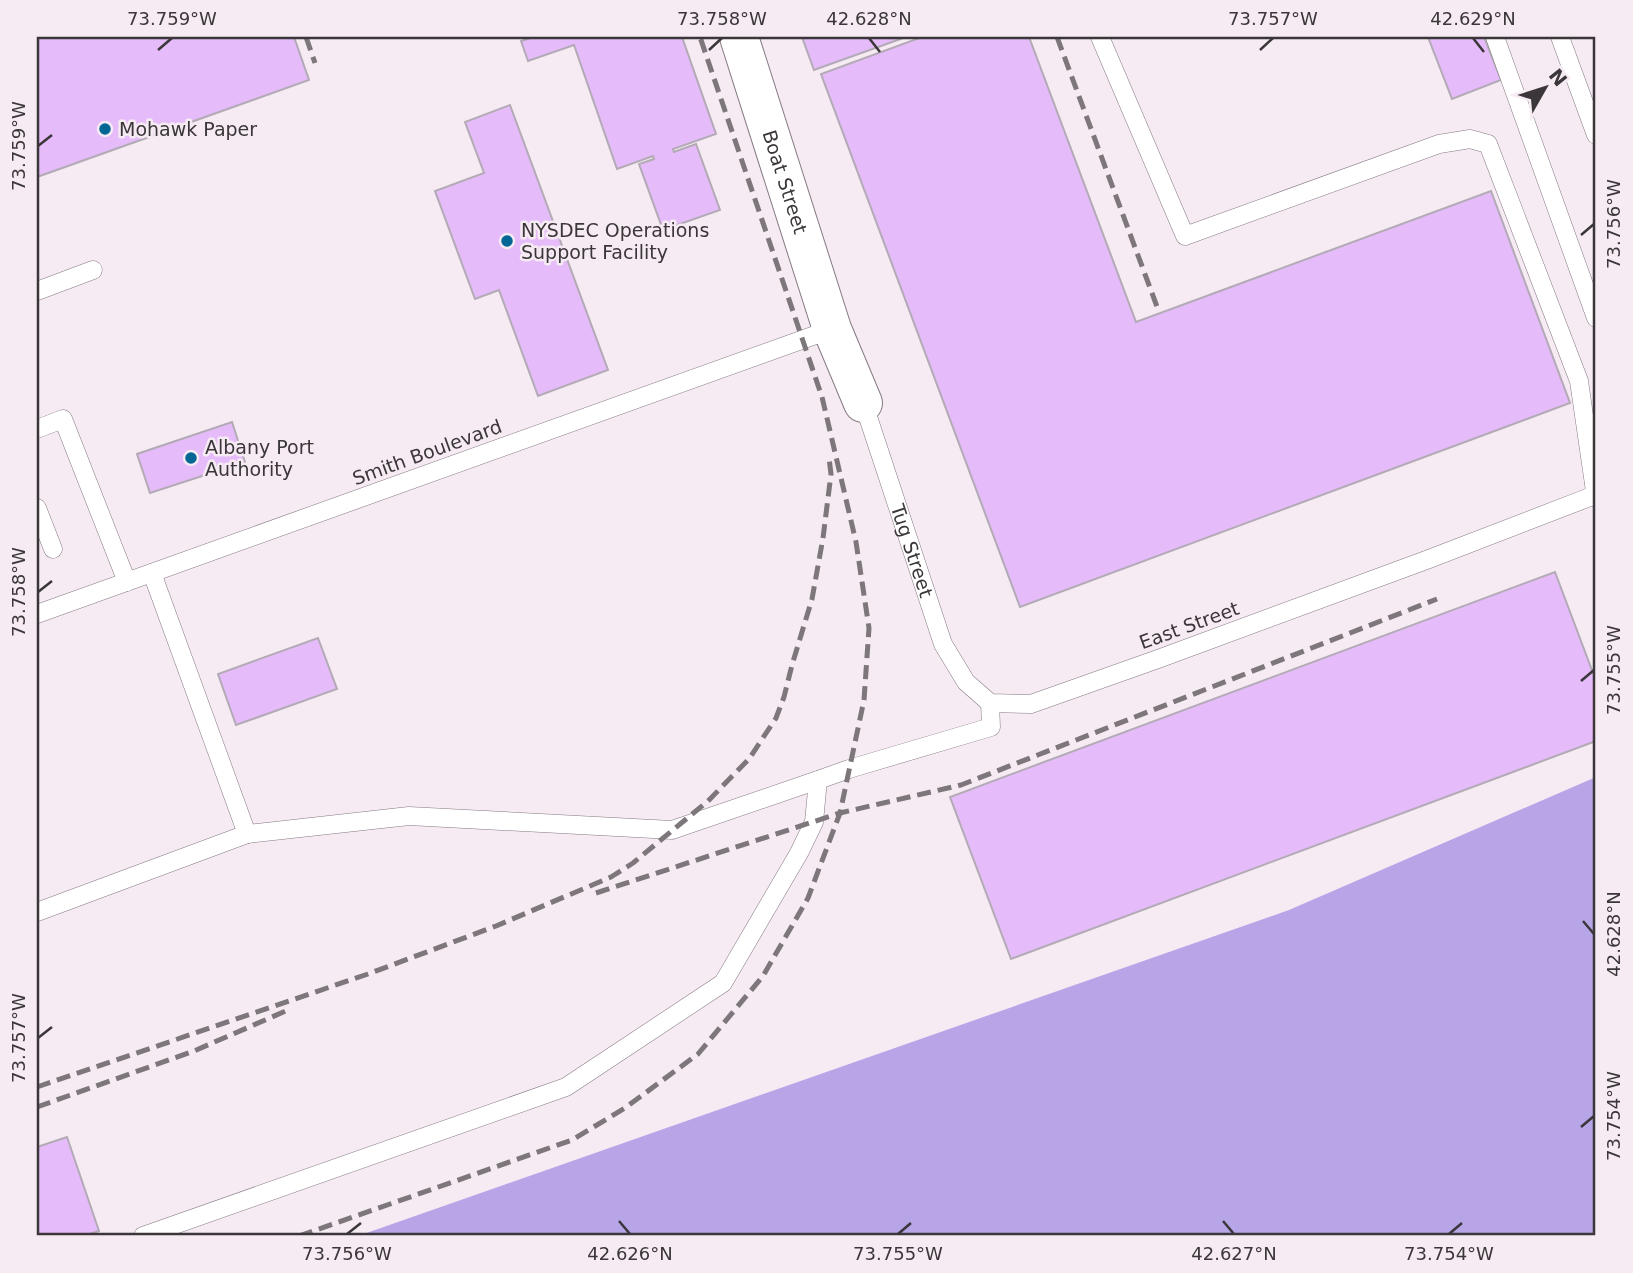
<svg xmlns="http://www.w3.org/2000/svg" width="1633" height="1273" viewBox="0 0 1633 1273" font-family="'DejaVu Sans',sans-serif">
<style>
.water{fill:#b7a5e8}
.building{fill:#e5bbf9;stroke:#b2abb6;stroke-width:2}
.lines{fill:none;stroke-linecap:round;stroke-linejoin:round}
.lane-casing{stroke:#857a83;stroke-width:19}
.secondary-casing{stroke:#857a83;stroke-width:40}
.lane{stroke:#fff;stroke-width:18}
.secondary{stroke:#fff;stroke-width:38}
.rail{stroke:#7d767b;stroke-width:5;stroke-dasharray:14 7;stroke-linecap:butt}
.ticks{fill:none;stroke:#3a3639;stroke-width:2.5}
.poi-dot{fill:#046695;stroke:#f6eaf3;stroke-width:2.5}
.labels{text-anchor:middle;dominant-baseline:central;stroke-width:5;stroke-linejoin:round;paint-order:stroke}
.poi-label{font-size:19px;fill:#3a3639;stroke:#f6eaf3;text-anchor:start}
.street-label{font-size:19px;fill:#3a3639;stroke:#f6eaf3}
.neatline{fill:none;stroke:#3a3639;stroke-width:2.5}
.ticks-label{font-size:18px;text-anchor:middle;fill:#3a3639}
</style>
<rect width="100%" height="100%" fill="#f6eaf3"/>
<path class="water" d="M1596,777V1236H358L1289,910Z"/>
<g class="building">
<path d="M37,37H294L309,80L37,177Z"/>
<path d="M534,37H682L716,134L673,149L674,152L696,144L720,210L663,230L639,164L654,159L653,156L617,169L574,45L528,61L521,41Z"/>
<path d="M802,37H906L814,70Z"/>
<path d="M922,37H1029L1136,322L1491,191L1570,403L1020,607L821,74Z"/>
<path d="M1428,37H1484L1501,80L1452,99Z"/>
<path d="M510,105L608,370L538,396L499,290L475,299L435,191L484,173L465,122Z"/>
<path d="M232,422L245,462L150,493L137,454Z"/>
<path d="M1555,572L1596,681V741L1011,959L950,797Z"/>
<path d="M318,638L337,689L236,725L218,674Z"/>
<path d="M67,1137L99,1231L83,1236H37V1147Z"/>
</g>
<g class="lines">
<g class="lane-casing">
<g id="lane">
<path d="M1100,37L1185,236L1439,144L1470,139L1488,144L1579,381L1596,498"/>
<path d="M1495,37L1596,318"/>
<path d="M1560,37L1596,135"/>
<path d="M37,291L93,270"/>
<path id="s1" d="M867,414L943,644L966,682L990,703L1031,704L1158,659L1429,559L1595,495"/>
<path d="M37,429L63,419L127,582"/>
<path d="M37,508L53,549"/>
<path d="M152,573L247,834L409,816L672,830L818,780"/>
<path d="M37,614L832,329"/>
<path d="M37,912L247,834"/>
<path d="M143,1236L566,1087L723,983L799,853L814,822L818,780L849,769L991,727L990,703"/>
</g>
</g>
<g class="secondary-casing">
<g id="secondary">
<path id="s2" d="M739,37L832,329L863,403"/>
</g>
</g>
<use href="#lane" class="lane"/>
<use href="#secondary" class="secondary"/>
<g class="rail">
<path d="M306,37L315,63"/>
<path d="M1057,37L1159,312"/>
<path d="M596,893L840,813L961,785L1437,599"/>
<path d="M37,1087L368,974L496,926L611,877L633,863L708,801L749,759L776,718L784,697L792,665L812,599L823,538L831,474L829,458"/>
<path d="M37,1107L194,1051L288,1010"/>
<path d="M299,1236L572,1140L625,1108L698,1054L763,976L808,898L840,813L864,700L869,628L856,542L822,397L700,37"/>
</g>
</g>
<path class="ticks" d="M869,38L880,52M1473,38L1484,52M158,50L172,38M709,50L722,38M1260,50L1273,38M38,146L52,135M1581,235L1594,224M38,592L52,581M1581,681L1594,670M1583,921L1594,934M38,1038L52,1027M1581,1127L1594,1116M619,1221L630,1234M1223,1221L1234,1234M347,1234L361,1223M898,1234L911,1223M1449,1234L1462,1223"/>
<g class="poi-dot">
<circle cx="105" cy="129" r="7"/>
<circle cx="507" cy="241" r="7"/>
<circle cx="191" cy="458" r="7"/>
</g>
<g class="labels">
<g class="poi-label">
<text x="119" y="129">Mohawk Paper</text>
<text x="521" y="230">NYSDEC Operations<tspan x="521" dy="22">Support Facility</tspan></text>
<text x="205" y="447">Albany Port<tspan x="205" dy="22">Authority</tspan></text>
</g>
<g class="street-label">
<text stroke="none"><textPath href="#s2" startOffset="152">Boat Street</textPath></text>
<text transform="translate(427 452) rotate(-20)">Smith Boulevard</text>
<text stroke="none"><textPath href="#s1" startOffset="144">Tug Street</textPath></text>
<text transform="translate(1189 625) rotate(-20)">East Street</text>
</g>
</g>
<rect width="1633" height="1273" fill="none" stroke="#f6eaf3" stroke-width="77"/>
<g transform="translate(1545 88) rotate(51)" stroke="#f6eaf3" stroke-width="5" paint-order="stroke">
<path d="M0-5L12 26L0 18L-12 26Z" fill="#3a3639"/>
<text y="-10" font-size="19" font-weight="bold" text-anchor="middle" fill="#3a3639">N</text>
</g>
<rect x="38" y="38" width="1556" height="1196" class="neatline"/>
<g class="ticks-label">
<text x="172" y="25">73.759°W</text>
<text x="722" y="25">73.758°W</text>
<text x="869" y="25">42.628°N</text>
<text x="1273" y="25">73.757°W</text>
<text x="1473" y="25">42.629°N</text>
<text transform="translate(19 146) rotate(-90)" y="6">73.759°W</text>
<text transform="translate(1614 224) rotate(-90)" y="6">73.756°W</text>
<text transform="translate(19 592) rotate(-90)" y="6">73.758°W</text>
<text transform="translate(1614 670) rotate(-90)" y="6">73.755°W</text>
<text transform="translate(1614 934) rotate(-90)" y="6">42.628°N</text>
<text transform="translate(19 1038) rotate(-90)" y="6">73.757°W</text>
<text transform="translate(1614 1116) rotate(-90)" y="6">73.754°W</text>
<text x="347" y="1260">73.756°W</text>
<text x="630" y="1260">42.626°N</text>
<text x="898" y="1260">73.755°W</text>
<text x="1234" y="1260">42.627°N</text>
<text x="1449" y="1260">73.754°W</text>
</g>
</svg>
